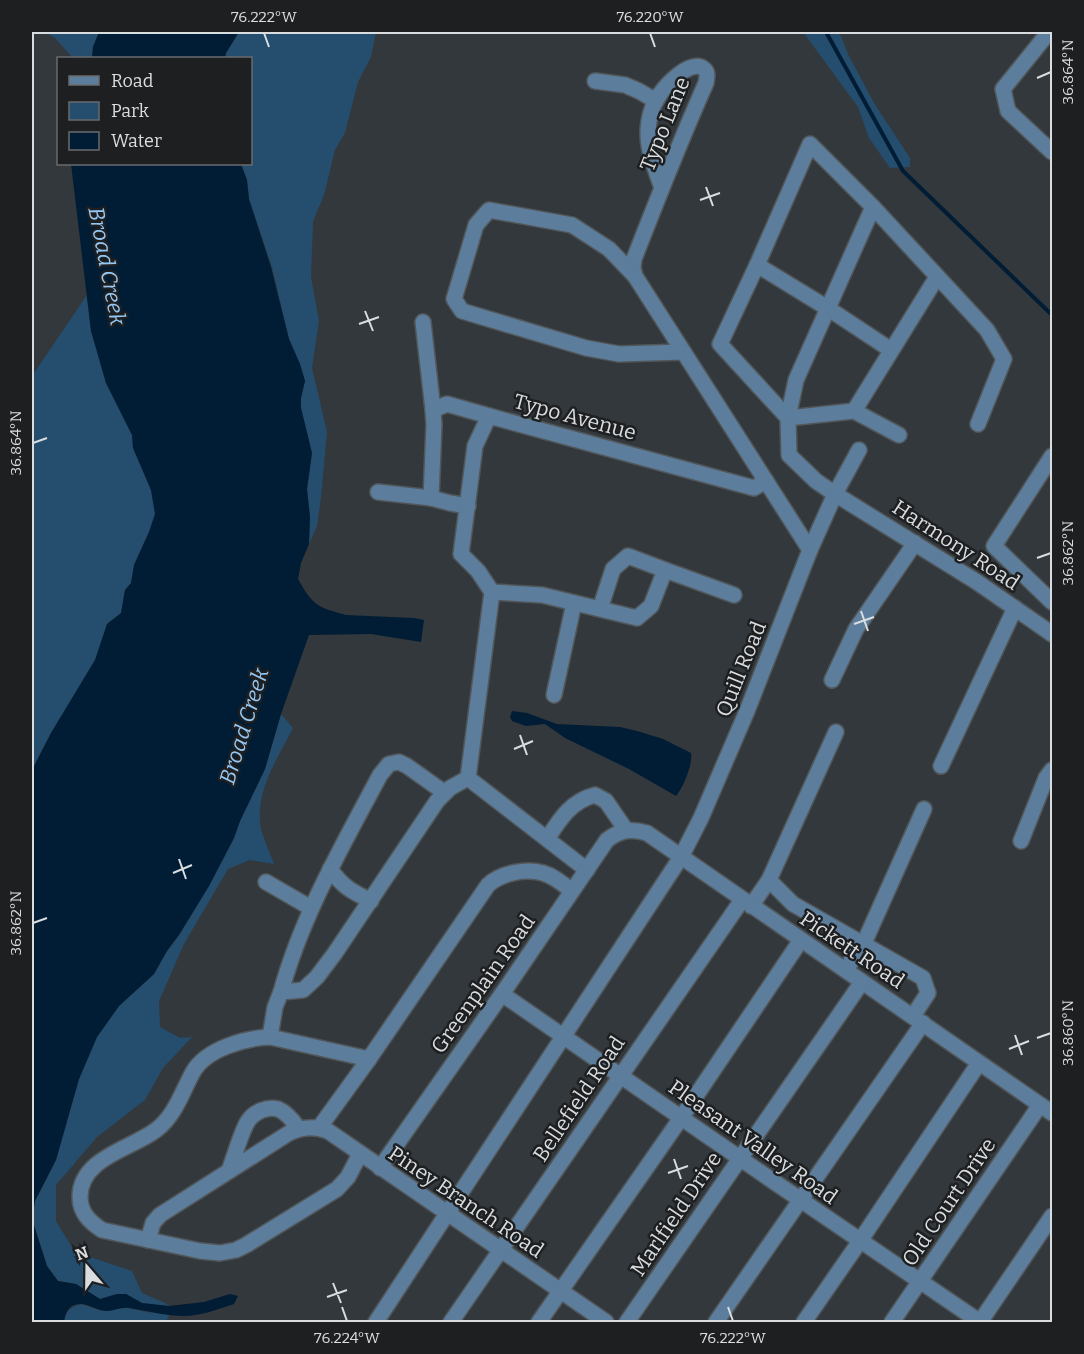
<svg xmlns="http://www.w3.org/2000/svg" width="1084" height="1354" viewBox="0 0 1084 1354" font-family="Bitter,serif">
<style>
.green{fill:#254d6d}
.water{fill:#001d35}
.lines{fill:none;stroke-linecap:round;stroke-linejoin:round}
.stream{stroke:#001d35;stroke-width:4}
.minor-casing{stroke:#515659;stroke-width:18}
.minor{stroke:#5c7d9b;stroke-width:15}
.ticks{fill:none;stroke:#dadddf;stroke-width:2}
.labels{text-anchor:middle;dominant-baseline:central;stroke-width:5;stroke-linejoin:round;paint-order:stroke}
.street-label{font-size:21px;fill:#dadddf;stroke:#1d1f21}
.water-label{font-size:22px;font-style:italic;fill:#95c7f4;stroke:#1d1f21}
.neatline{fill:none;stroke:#dadddf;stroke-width:2}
.ticks-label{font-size:15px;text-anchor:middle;fill:#dadddf}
</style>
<rect width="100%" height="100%" fill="#33383c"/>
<g class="green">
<path d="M45,32H99L93,47L92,58H73L55,38Z"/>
<path d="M239,32H376L371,57L358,82L345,133L335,150L324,195L313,221L311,277L319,321L312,368L327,432L321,498L317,526L309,544L310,517L307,489L312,453L301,408V398L305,381L300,364L289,339L272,267L249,199L247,180L241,164H250V58H225L226,53Z"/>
<path d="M803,32H837L841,36L848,54L874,103L910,158V167L890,168L869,138L858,107Z"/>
<path d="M87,295L91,331L106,383L132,435L133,448L151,490L155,514L149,532L134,565L131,583L125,590L121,613L107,624L95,660L51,733L32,770V376Z"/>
<path d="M281,714L293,728C277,760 254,792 261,829C264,840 270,853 274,864L250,860L228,869L184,944L159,1001L160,1027L180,1038L192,1037L163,1068L145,1100L97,1137L56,1185V1221L75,1252L132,1271L142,1293L165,1303L169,1306L142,1303L126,1294H117L100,1299L76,1284L58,1281L47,1266L32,1219L35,1201L56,1160L79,1079L97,1037L119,1006L154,974L167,951L179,935L209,886L234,838L240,821L265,769Z"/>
<path d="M81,1304L99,1310L108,1311L118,1308H128L147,1312L170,1314L165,1322H64C66,1311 70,1307 81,1304Z"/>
</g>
<g class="water">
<path d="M99,32H239L226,53L225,58H92L93,47Z"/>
<path d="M71,164H241L247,180L249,199L271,267L289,339L300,364L305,381L301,398V408L312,453L307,489L310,517L309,544L301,563L298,579C302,586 307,595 313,601C321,609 336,612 346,615L414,618L424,620L421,642L371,634L309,635L281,714L265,769L240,821L234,838L209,886L179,935L167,951L154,974L119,1006L97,1037L79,1079L56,1160L35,1201L32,1219L47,1266L58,1281L76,1284L100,1299L117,1294H126L142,1303L169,1306L204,1302L230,1294L238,1296L234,1304C218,1309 201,1316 184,1316C166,1316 148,1311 129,1308C121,1307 114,1311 107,1311C98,1311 89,1304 80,1304C69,1304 65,1313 64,1322H32V770L51,733L95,660L107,624L121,613L125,590L131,583L134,565L149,532L155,514L151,490L133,448L132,435L106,383L91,331Z"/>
<path d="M512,711L527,713L557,724L620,727L637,731L663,739L691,753C693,764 683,788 676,796L629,769L565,738L545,724L526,726L512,721L510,717Z"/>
</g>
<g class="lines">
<path class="stream" d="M826,32L903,171L1052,315"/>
<g class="minor-casing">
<g id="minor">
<path d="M1049,32L1003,89L1008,111L1052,152"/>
<path d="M595,81L625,85L639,91L656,101"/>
<path d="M662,188C656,171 648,152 648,134C648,120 652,105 660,94C667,84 688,62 701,67C709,71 707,76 706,83C680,141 657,200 634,259L633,268L635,276L810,550"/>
<path d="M873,207L810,144L757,265L720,344L788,418L854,411L899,435"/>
<path d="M757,265L829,309L891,350"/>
<path d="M635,276L609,249L572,225L489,210L476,225L454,299L462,311L586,348L619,354L683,352"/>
<path d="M423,322L433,410"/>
<path d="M854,411L937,277"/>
<path d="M978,424L1004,359L987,330L873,207L796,380L788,418L789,455L816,481L835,494L977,582L1052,634"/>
<path d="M1052,456L994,546L1052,602"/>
<path d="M378,492L431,498"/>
<path d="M468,506L450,503L431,498L434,425L433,410L447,404L489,416"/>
<path d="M665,570L734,595"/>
<path d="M492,592L468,778L587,870"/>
<path d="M600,609L613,569L628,556L665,570L651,606L637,618L542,595L492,592L478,571L461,554L475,446L489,416L754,488L766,481"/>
<path d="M832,680L856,629L915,543"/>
<path d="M554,695L574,603"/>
<path d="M941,766L1015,608"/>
<path d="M547,839C560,819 571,801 595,795L606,801L626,830"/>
<path d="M1021,841L1046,778L1052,770"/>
<path d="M330,869C343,887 351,891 371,901"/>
<path d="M769,880L793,904L923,978L928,993L913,1016"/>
<path d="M266,882L311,908"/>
<path d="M751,906L769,880L836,732"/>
<path d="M864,943L924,809"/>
<path d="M847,971L859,941"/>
<path d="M281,992C302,915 343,845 380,775L389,764L399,762L407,766L445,793"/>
<path d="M502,994L770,1179L980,1322"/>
<path d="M270,1037L275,1007L281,992L303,990L317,977L335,953L437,801L450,788L468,778"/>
<path d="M319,1128L369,1059"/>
<path d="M360,1154L348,1177L337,1189L246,1245L236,1250L220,1253L200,1251L102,1230C90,1222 80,1213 80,1197C80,1158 131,1149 156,1130C175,1116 182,1092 193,1072C206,1049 245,1038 270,1037L369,1059L488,885C501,873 526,868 543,873C554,876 563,884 572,891"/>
<path d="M380,1168L502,994L607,840C620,830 631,828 647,833L1052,1113"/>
<path d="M229,1171C234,1158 241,1132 248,1121C254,1112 267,1106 278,1109C286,1112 294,1122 299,1129"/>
<path d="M148,1240L153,1223L160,1215L289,1133C303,1127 314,1126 328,1131L606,1322"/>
<path d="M376,1322L681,857L701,818L747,711L810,550L835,494L859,450"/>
<path d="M451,1322L742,900"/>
<path d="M539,1322L681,1118L801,940"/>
<path d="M627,1322L862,982"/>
<path d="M716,1322L923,1023"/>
<path d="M804,1322L860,1241L979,1063"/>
<path d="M892,1322L1040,1105"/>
<path d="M980,1322L1052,1216"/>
</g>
</g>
<use href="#minor" class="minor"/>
</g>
<path class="ticks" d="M264,33L269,47M650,33L655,47M1037,78L1051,72M706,187L713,206M700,200L720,193M365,311L373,331M359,324L379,317M33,443L47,438M1037,558L1051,553M861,611L868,631M854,624L874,617M520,735L527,755M514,749L533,741M179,859L186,879M173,873L192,865M33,923L47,918M1015,1035L1022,1055M1037,1038L1051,1033M1009,1049L1029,1041M674,1159L681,1179M668,1173L688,1166M333,1283L341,1303M327,1297L347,1290M342,1307L347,1321M728,1307L733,1321"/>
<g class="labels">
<g class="street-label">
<text transform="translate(665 124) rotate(-68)">Typo Lane</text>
<text transform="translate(575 417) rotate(15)">Typo Avenue</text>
<text transform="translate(956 545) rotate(33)">Harmony Road</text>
<text transform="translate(741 669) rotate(-68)">Quill Road</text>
<text transform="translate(852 950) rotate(34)">Pickett Road</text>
<text transform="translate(483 984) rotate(-55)">Greenplain Road</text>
<text transform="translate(579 1099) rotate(-56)">Bellefield Road</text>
<text transform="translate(753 1142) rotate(35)">Pleasant Valley Road</text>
<text transform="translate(466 1202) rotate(34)">Piney Branch Road</text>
<text transform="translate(949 1202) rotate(-56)">Old Court Drive</text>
<text transform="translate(676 1214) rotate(-56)">Marlfield Drive</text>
</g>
<g class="water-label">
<text transform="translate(107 266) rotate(79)">Broad Creek</text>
<text transform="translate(244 726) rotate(-73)">Broad Creek</text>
</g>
</g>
<rect width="1084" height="1354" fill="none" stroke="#1d1f21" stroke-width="66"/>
<rect x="57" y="57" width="195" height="108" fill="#1d1f21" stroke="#696b6d" stroke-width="1.5"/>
<rect x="69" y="76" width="30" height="9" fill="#5c7d9b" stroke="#696b6d" stroke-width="1.5"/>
<text x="111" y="87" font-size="18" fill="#dadddf">Road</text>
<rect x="69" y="102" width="30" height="18" fill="#254d6d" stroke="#696b6d" stroke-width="1.5"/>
<text x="111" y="117" font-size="18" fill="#dadddf">Park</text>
<rect x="69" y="132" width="30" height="18" fill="#001d35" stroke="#696b6d" stroke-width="1.5"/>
<text x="111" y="147" font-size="18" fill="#dadddf">Water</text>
<g transform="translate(87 1267) rotate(340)" stroke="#1d1f21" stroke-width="4.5" paint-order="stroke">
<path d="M0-4.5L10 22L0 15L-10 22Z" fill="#dadddf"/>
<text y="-9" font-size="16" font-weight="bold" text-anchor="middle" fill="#dadddf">N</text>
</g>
<rect x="33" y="33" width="1018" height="1288" class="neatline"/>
<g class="ticks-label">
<text x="264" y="22">76.222°W</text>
<text x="650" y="22">76.220°W</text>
<text transform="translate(1068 72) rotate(-90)" y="5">36.864°N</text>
<text transform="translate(16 443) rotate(-90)" y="5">36.864°N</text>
<text transform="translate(1068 553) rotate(-90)" y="5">36.862°N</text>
<text transform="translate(16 923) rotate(-90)" y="5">36.862°N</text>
<text transform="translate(1068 1033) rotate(-90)" y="5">36.860°N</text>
<text x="347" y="1343">76.224°W</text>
<text x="733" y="1343">76.222°W</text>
</g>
</svg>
